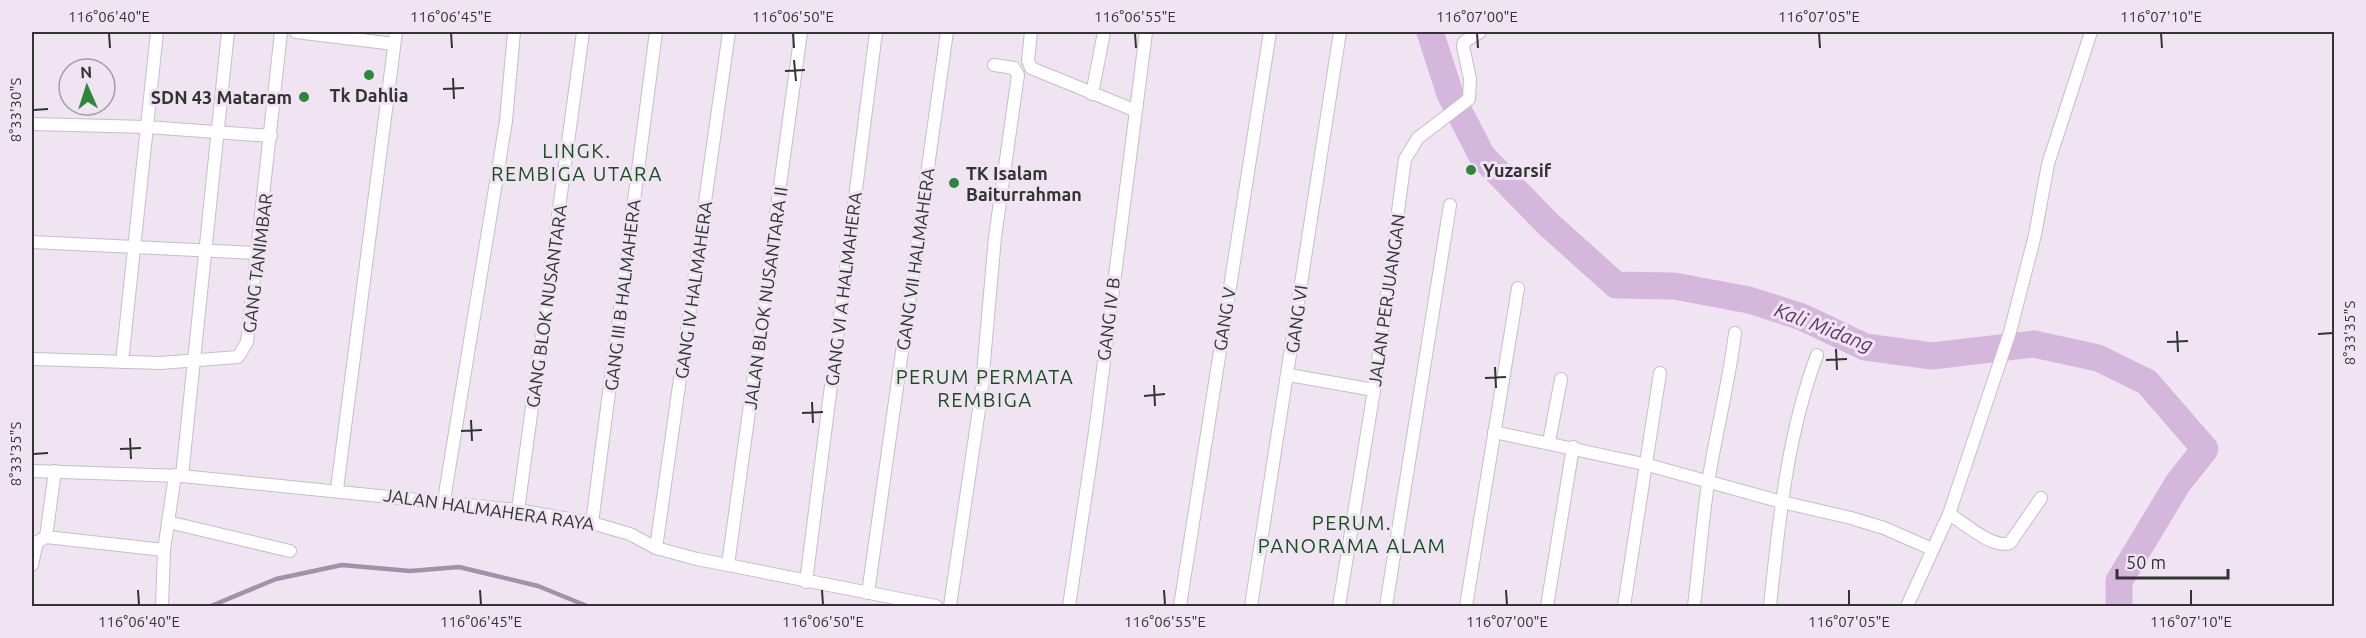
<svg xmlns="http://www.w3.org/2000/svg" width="2366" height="638" viewBox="0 0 2366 638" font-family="Ubuntu,sans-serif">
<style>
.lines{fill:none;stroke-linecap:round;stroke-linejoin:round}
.stream{stroke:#a58fab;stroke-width:4.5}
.river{stroke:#d5b7dd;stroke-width:27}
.street-casing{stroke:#c7bccb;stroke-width:14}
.street{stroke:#fff;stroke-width:12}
.ticks{fill:none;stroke:#353137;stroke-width:2}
.poi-dot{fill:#2c8738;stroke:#f0e4f3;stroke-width:2}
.labels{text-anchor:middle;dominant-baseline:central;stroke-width:6;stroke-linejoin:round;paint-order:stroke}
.poi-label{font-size:18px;font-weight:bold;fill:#353137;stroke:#f0e4f3;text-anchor:start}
.street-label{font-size:18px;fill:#353137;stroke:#f0e4f3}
.neighbourhood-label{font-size:20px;letter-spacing:1.5px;fill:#18511f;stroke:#f0e4f3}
.water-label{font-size:20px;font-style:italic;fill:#5d3768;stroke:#f0e4f3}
.neatline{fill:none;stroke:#353137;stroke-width:2}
.ticks-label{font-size:15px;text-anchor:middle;fill:#353137}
</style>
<rect width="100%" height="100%" fill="#f0e4f3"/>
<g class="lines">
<path class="stream" d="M211,606L276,579L342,565L410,571L459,567L538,586L587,606"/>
<path class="river" d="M1430,32L1450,94L1482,156L1548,224L1616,285L1674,286L1749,300L1802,317L1865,347L1932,356L2034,344L2098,358L2147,382L2205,449L2178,483L2119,581V606"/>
<g class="street-casing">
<g id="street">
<path d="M296,32L394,44"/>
<path d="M1031,32L1028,60L1031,68L1134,110"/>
<path d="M1092,94L1104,32"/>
<path d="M32,124L147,127L271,136"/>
<path d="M32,242L258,253"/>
<path d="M32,359L160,363L238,357L247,342L281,32"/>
<path d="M122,362L157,32"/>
<path d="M1289,375L1374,390"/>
<path d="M1494,432L1648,465L1782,502L1851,518L1884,528L1932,549"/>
<path d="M1549,442L1561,379"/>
<path d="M32,471L182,476L518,510L592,523L630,534L656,548L697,559L936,606"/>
<path d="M55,471L46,537L164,550"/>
<path d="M182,476L228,32"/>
<path d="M337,489L396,32"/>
<path d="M444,500L506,121L514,32"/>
<path d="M518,510L583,32"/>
<path d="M1949,514C1965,523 1992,549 2010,543L2041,498"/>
<path d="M168,522L290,551"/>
<path d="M592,523L656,32"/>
<path d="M656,548L729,32"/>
<path d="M32,565L37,542L46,537"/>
<path d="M728,565L801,32"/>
<path d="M806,582L876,32"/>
<path d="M868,593L947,32"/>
<path d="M162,606L164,550L175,475"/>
<path d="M950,606L981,396L995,237L1018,75L1014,68L994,65"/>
<path d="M1069,606L1095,432L1146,32"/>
<path d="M1180,606L1270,32"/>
<path d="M1251,606L1340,32"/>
<path d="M1339,606L1374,390L1405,159L1418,138L1469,99L1470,79L1463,46L1464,42L1480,32"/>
<path d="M1386,606L1450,205"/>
<path d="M1466,606L1518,288"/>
<path d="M1547,606L1573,447"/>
<path d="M1624,606L1660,373"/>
<path d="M1694,606C1699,565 1702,524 1708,483C1716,432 1729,383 1735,333"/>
<path d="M1770,606C1779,521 1787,435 1817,355"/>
<path d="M1907,606L1949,514L2010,332L2035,235L2048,164L2091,32"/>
</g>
</g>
<use href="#street" class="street"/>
</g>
<path class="ticks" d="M109,33L110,48M451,33L452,48M793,33L794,48M1135,33L1136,48M1477,33L1478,48M1819,33L1820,48M2161,33L2162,48M794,60L796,81M785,71L805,70M453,78L454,99M443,89L464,88M33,110L48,109M2177,331L2178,352M2318,334L2333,333M2167,342L2188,341M1836,349L1837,370M1826,360L1847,359M1495,367L1496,388M1485,378L1506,377M1154,385L1155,406M1144,396L1165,394M812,402L813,423M802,413L823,412M471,420L472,441M461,431L482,430M130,438L131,459M120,449L141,448M33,454L48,453M138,590L139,605M480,590L481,605M822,590L823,605M1164,590L1165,605M1506,590L1507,605M1849,590V605M2191,590V605"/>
<g class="poi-dot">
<circle cx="369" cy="75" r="6"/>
<circle cx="304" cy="97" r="6"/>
<circle cx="1471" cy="170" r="6"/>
<circle cx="954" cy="183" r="6"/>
</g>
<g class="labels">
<g class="poi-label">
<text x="369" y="95" text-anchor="middle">Tk Dahlia</text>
<text x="292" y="97" text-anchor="end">SDN 43 Mataram</text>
<text x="1483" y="170">Yuzarsif</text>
<text x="966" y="173">TK Isalam<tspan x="966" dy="21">Baiturrahman</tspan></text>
</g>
<g class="street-label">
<text transform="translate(915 259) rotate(-82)">GANG VII HALMAHERA</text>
<text transform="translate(257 263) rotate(-83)">GANG TANIMBAR</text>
<text transform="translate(843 289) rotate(-83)">GANG VI A HALMAHERA</text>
<text transform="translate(693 290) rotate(-82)">GANG IV HALMAHERA</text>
<text transform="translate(622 295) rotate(-83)">GANG III B HALMAHERA</text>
<text transform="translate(765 298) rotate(-82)">JALAN BLOK NUSANTARA II</text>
<text transform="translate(1386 300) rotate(-82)">JALAN PERJUANGAN</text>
<text transform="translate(546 306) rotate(-82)">GANG BLOK NUSANTARA</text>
<text transform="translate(1108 319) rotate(-83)">GANG IV B</text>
<text transform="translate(1224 319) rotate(-81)">GANG V</text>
<text transform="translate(1296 319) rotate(-82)">GANG VI</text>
<text transform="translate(489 509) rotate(8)">JALAN HALMAHERA RAYA</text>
</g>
<g class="neighbourhood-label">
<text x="577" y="150">LINGK.<tspan x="577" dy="23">REMBIGA UTARA</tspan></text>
<text x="985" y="376">PERUM PERMATA<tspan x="985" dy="23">REMBIGA</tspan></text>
<text x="1352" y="522">PERUM.<tspan x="1352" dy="23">PANORAMA ALAM</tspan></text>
</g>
<g class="water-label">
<text transform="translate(1824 327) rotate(21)">Kali Midang</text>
</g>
</g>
<rect width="2366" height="638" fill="none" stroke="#f0e4f3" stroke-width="66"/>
<g transform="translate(87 87) rotate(357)"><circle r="28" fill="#f0e4f3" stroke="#a59ca8" stroke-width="1.5"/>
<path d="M0-4.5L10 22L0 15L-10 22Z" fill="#2c8738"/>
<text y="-9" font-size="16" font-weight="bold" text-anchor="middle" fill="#353137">N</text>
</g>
<path d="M2117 569v9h111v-9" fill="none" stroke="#353137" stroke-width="3"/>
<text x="2126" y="569" font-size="18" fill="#353137" stroke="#f0e4f3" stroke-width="4.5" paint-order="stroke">50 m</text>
<rect x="33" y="33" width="2300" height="572" class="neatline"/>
<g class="ticks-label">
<text x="109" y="22">116°06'40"E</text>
<text x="451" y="22">116°06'45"E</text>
<text x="793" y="22">116°06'50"E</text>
<text x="1135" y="22">116°06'55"E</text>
<text x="1477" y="22">116°07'00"E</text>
<text x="1819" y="22">116°07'05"E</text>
<text x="2161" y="22">116°07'10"E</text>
<text transform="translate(16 110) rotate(-90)" y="5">8°33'30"S</text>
<text transform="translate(2350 333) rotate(-90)" y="5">8°33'35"S</text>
<text transform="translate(16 454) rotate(-90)" y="5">8°33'35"S</text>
<text x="139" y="627">116°06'40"E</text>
<text x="481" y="627">116°06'45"E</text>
<text x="823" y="627">116°06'50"E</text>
<text x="1165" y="627">116°06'55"E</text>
<text x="1507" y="627">116°07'00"E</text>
<text x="1849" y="627">116°07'05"E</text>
<text x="2191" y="627">116°07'10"E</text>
</g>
</svg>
